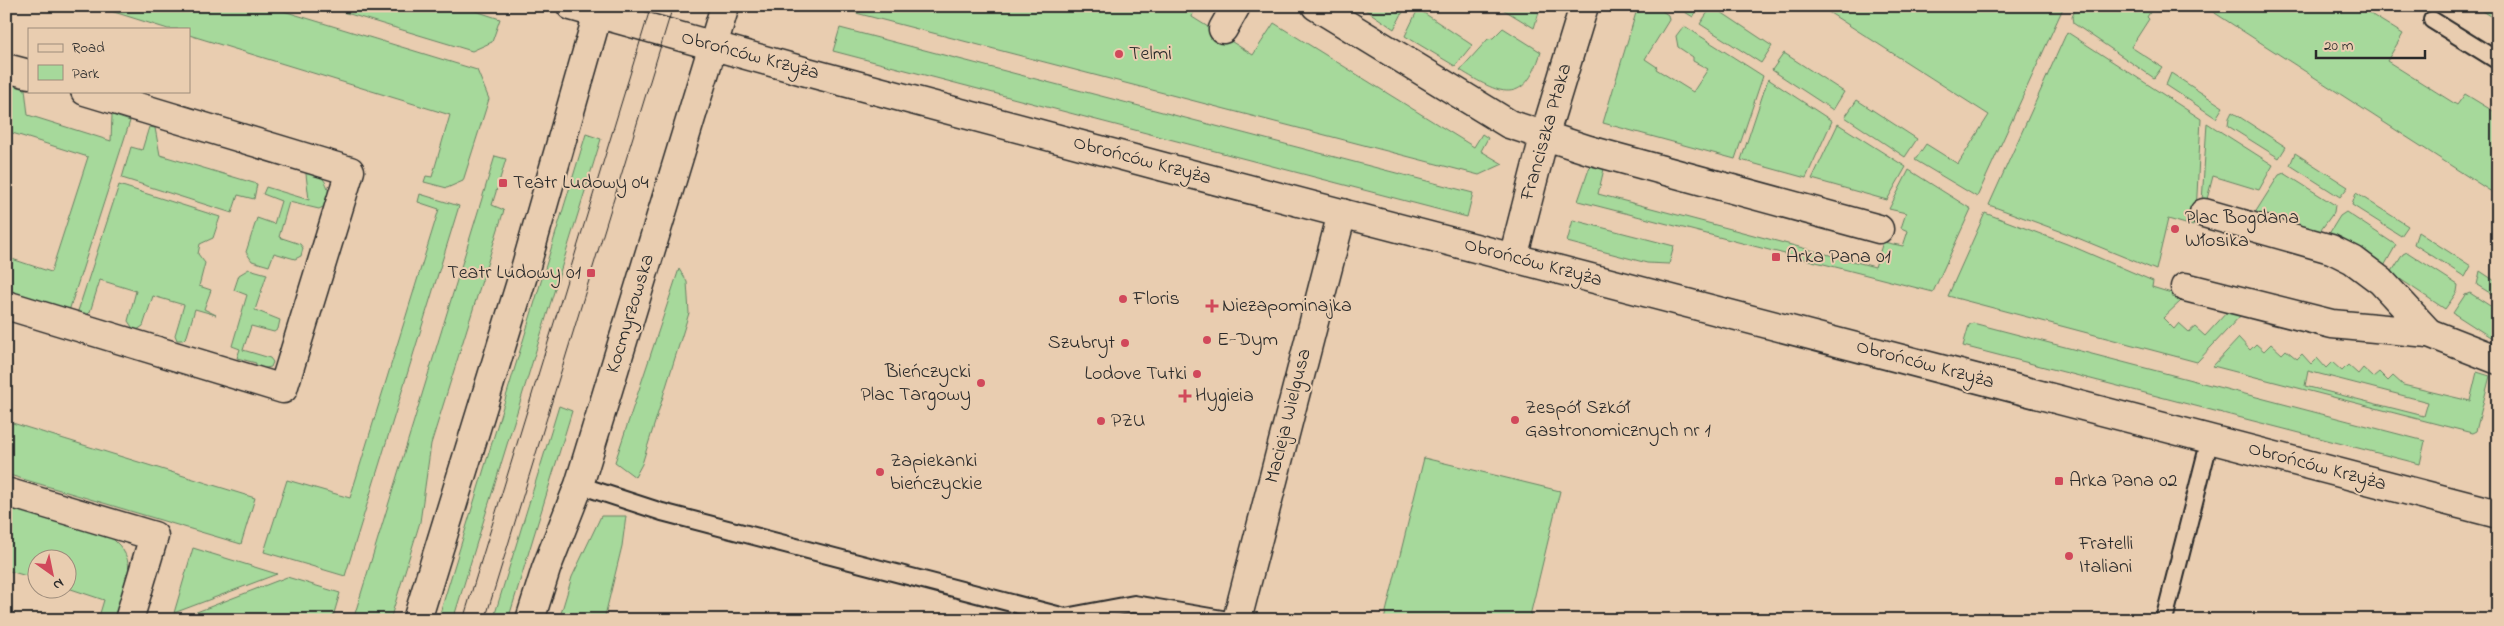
<svg xmlns="http://www.w3.org/2000/svg" width="2504" height="626" viewBox="0 0 2504 626" font-family="'Indie Flower',sans-serif">
<style>
.green{fill:#a6d99b;stroke:#688263;fill-rule:evenodd}
.lines{fill:none;stroke-linecap:round;stroke-linejoin:round}
.service-casing{stroke:#2b2b2b;stroke-width:20}
.minor-casing{stroke:#2b2b2b;stroke-width:31}
.tertiary-casing{stroke:#2b2b2b;stroke-width:31}
.secondary-casing{stroke:#2b2b2b;stroke-width:31}
.service{stroke:#e9cdb0;stroke-width:16}
.minor{stroke:#e9cdb0;stroke-width:28}
.tertiary{stroke:#e9cdb0;stroke-width:28}
.secondary{stroke:#e9cdb0;stroke-width:28}
.tram{stroke:#2b2b2b;stroke-width:1}
.poi-dot{fill:#d1495b;stroke:#e9cdb0;stroke-width:2}
.labels{text-anchor:middle;dominant-baseline:central;stroke-width:4;stroke-linejoin:round;paint-order:stroke}
.poi-label{font-size:20px;fill:#2b2b2b;stroke:#e9cdb0;text-anchor:start}
.street-label{font-size:20px;fill:#2b2b2b;stroke:#e9cdb0}
</style>
<rect width="100%" height="100%" fill="#e9cdb0"/>
<filter id="ink" filterUnits="userSpaceOnUse"><feTurbulence type="fractalNoise" baseFrequency=".02" numOctaves="2"/><feDisplacementMap in="SourceGraphic" scale="10" xChannelSelector="R" yChannelSelector="G"/><feConvolveMatrix kernelMatrix="1 2 1 2 8 2 1 2 1" color-interpolation-filters="sRGB"/></filter>
<g filter="url(#ink)">
<g class="green">
<path d="M95,6H267L477,70L489,99L463,181L447,188L424,182L426,176L432,177L450,115L189,35V29H168Z"/>
<path d="M323,6H460L500,19L492,42L472,51Z"/>
<path d="M850,6H1195L1192,17L1253,55L1274,23L1474,147L1482,134L1488,138L1481,151L1503,164L1479,175L856,13Z"/>
<path d="M1360,6H1406L1394,29Z"/>
<path d="M1502,6H1541L1534,28L1501,8Z"/>
<path d="M1638,6H1655L1668,15L1669,20L1645,59L1657,67L1656,69L1693,92L1708,69L1693,61V57L1678,47L1676,36L1682,28L1686,27L1763,76L1735,159L1603,123Z"/>
<path d="M1675,6H1700L1693,17Z"/>
<path d="M1712,6L1772,46L1761,63L1700,24Z"/>
<path d="M1819,6H2064L1977,197L1915,160L1926,144L1958,164L1989,115Z"/>
<path d="M2077,6H2154L2147,17L2149,19L2131,47L2162,67L2154,78L2073,23L2072,17Z"/>
<path d="M2204,6H2372L2369,13L2403,34L2387,61L2457,105L2465,94L2498,114V196Z"/>
<path d="M2474,6L2498,7V21Z"/>
<path d="M1418,9L1472,45L1455,66L1405,36Z"/>
<path d="M840,28L1473,193L1467,217L833,51Z"/>
<path d="M1503,28L1541,52C1524,108 1499,94 1460,70L1488,39L1493,38Z"/>
<path d="M2067,32L2201,119L2196,213L2193,226L2168,219L2156,270L2068,234L1989,205Z"/>
<path d="M1784,53L1844,92L1833,110L1772,70Z"/>
<path d="M2171,73L2223,107L2216,118L2166,85Z"/>
<path d="M1768,79L1832,121L1806,178L1741,160Z"/>
<path d="M6,82L25,89L28,115L111,141L112,115L130,121L69,311L6,292V257L51,272L88,157L6,131Z"/>
<path d="M1857,100L1917,139L1905,157L1845,117Z"/>
<path d="M2232,112L2286,147L2279,158L2228,126L2229,118Z"/>
<path d="M2207,123L2273,165L2259,190L2213,176L2206,203L2202,202Z"/>
<path d="M1838,124L1906,167L1887,200L1812,179Z"/>
<path d="M149,127L155,128L160,155L257,184L254,199L238,195L232,213L122,178L131,147L142,150Z"/>
<path d="M586,134L601,139L453,620H438Z"/>
<path d="M2295,153L2348,187L2340,197L2290,165Z"/>
<path d="M495,156L506,159L492,205L504,210L431,444L420,522L390,620H353Z"/>
<path d="M1590,166L1604,169L1598,194L1875,267L1883,242L1903,246L1908,231L1901,228L1906,213L1889,209L1909,170L1971,209L1933,292L1578,201Z"/>
<path d="M309,169C325,177 330,185 329,204L319,209L289,202L279,237L300,244L303,248L301,256L295,259L274,253L269,266L252,261L246,252L257,218L274,224L281,201L263,194L266,187L309,200L306,174Z"/>
<path d="M2284,173L2335,205L2334,212L2318,234L2253,216L2279,175Z"/>
<path d="M119,185L220,217L213,238L200,244L198,254L205,263L199,286L211,290L204,309L216,315L195,309L187,336L183,340H177L175,335L184,305L153,296L143,326L137,330H134L128,321L136,291L100,280L90,312L86,316L76,317Z"/>
<path d="M2356,193L2408,226L2401,236L2352,205Z"/>
<path d="M420,194L459,206L345,576L264,552L287,480L350,498L439,209L418,202Z"/>
<path d="M2346,212L2396,245L2383,268L2327,237L2340,216Z"/>
<path d="M1985,213L2067,244L2153,281L2152,287L2181,296L2182,300L2163,318L2174,329L2179,323L2189,332L2195,327L2205,336L2228,311L2242,314L2197,362L1948,296Z"/>
<path d="M1573,220L1674,246L1669,264L1647,263L1567,242Z"/>
<path d="M2418,232L2471,266L2465,277L2414,244Z"/>
<path d="M2407,252L2458,285L2457,292L2445,309L2391,273L2403,254Z"/>
<path d="M249,269L267,274L255,310L280,320L278,329L274,332L251,326L243,350L270,358L273,362L271,367L255,370L256,363L237,358L240,349L232,346L247,295L234,290L239,275Z"/>
<path d="M679,269L687,282L689,313L642,464L635,477L615,462Z"/>
<path d="M2480,271L2498,283V298L2477,285Z"/>
<path d="M2470,293L2498,311V342L2453,313L2465,295Z"/>
<path d="M1973,323L2425,441L2420,464L1963,346L1969,325Z"/>
<path d="M2239,338L2250,350L2256,344L2264,351L2271,344L2282,354L2286,350L2297,359L2302,354L2311,364L2317,358L2326,368L2332,362L2342,371L2348,365L2358,374L2363,368L2373,377L2379,372L2388,381L2393,376L2403,385L2470,401L2477,372L2490,376L2476,431L2472,433L2213,366ZM2308,371L2428,402L2424,416L2305,386Z"/>
<path d="M559,406L572,411L508,620H493Z"/>
<path d="M6,421L255,498L241,544L6,474Z"/>
<path d="M1424,458L1560,491L1529,620H1384Z"/>
<path d="M6,502L109,536C142,560 126,587 118,620H98L104,600L68,588V558H38L37,579L6,570Z"/>
<path d="M601,516H626L622,546L604,620H559L572,577Z"/>
<path d="M193,548L277,574L174,613Z"/>
<path d="M287,577L340,593L332,620H176Z"/>
</g>
<g class="lines">
<g class="service-casing">
<g id="service">
<path d="M2432,20L2498,61"/>
<path d="M579,485L662,512L1065,617L1134,604L1228,620"/>
<path d="M2164,620L2210,439"/>
</g>
</g>
<g class="minor-casing">
<g id="minor">
<path d="M1316,6L1509,124L1589,150L1879,229"/>
<path d="M1223,29L1236,6"/>
<path d="M6,68L29,74"/>
<path d="M2204,213L2331,249L2353,260L2381,281L2429,333"/>
<path d="M1513,258L1544,137L1584,6"/>
<path d="M2185,287L2332,324L2429,333L2498,360"/>
<path d="M6,305L283,389L350,171L85,91"/>
<path d="M6,492L154,536L129,620"/>
<path d="M1237,620L1342,213"/>
</g>
</g>
<g class="tertiary-casing">
<path id="tertiary" d="M571,6L807,72L1164,167L2498,514"/>
</g>
<g class="secondary-casing">
<g id="secondary">
<path d="M417,620L525,269L600,6"/>
<path d="M530,620L546,569L579,485L725,6"/>
</g>
</g>
<use href="#service" class="service"/>
<use href="#minor" class="minor"/>
<use href="#tertiary" class="tertiary"/>
<use href="#secondary" class="secondary"/>
<g class="tram">
<path d="M463,620L651,6"/>
<path d="M485,620L673,6"/>
</g>
</g>
</g>
<g class="poi-dot">
<circle cx="1119" cy="54" r="5"/>
<rect x="498" y="178" width="10" height="10" rx="2.5"/>
<circle cx="2175" cy="229" r="5"/>
<rect x="1771" y="252" width="10" height="10" rx="2.5"/>
<rect x="586" y="268" width="10" height="10" rx="2.5"/>
<circle cx="1123" cy="299" r="5"/>
<path d="M1209.5 298.5h5v5h5v5h-5v5h-5v-5h-5v-5h5z"/>
<circle cx="1207" cy="340" r="5"/>
<circle cx="1125" cy="343" r="5"/>
<circle cx="1197" cy="374" r="5"/>
<circle cx="981" cy="383" r="5"/>
<path d="M1182.5 388.5h5v5h5v5h-5v5h-5v-5h-5v-5h5z"/>
<circle cx="1515" cy="420" r="5"/>
<circle cx="1101" cy="421" r="5"/>
<circle cx="880" cy="472" r="5"/>
<rect x="2054" y="476" width="10" height="10" rx="2.5"/>
<circle cx="2069" cy="556" r="5"/>
</g>
<g class="labels">
<g class="poi-label">
<text x="1129" y="54">Telmi</text>
<text x="513" y="183">Teatr Ludowy 04</text>
<text x="2185" y="218">Plac Bogdana<tspan x="2185" dy="23">Włosika</tspan></text>
<text x="1786" y="257">Arka Pana 01</text>
<text x="581" y="273" text-anchor="end">Teatr Ludowy 01</text>
<text x="1133" y="299">Floris</text>
<text x="1222" y="306">Niezapominajka</text>
<text x="1217" y="340">E-Dym</text>
<text x="1115" y="343" text-anchor="end">Szubryt</text>
<text x="971" y="372" text-anchor="end">Bieńczycki<tspan x="971" dy="23">Plac Targowy</tspan></text>
<text x="1187" y="374" text-anchor="end">Lodove Tutki</text>
<text x="1195" y="396">Hygieia</text>
<text x="1525" y="408">Zespół Szkół<tspan x="1525" dy="23">Gastronomicznych nr 1</tspan></text>
<text x="1111" y="421">PZU</text>
<text x="890" y="461">Zapiekanki<tspan x="890" dy="23">bieńczyckie</tspan></text>
<text x="2069" y="481">Arka Pana 02</text>
<text x="2079" y="544">Fratelli<tspan x="2079" dy="23">Italiani</tspan></text>
</g>
<g class="street-label">
<text transform="translate(750 56) rotate(15)">Obrońców Krzyża</text>
<text transform="translate(1547 132) rotate(-74)">Franciszka Ptaka</text>
<text transform="translate(1142 161) rotate(15)">Obrońców Krzyża</text>
<text transform="translate(1533 263) rotate(15)">Obrońców Krzyża</text>
<text transform="translate(631 314) rotate(-73)">Kocmyrzowska</text>
<text transform="translate(1925 365) rotate(15)">Obrońców Krzyża</text>
<text transform="translate(1289 416) rotate(-76)">Macieja Wielgusa</text>
<text transform="translate(2317 467) rotate(15)">Obrońców Krzyża</text>
</g>
</g>
<rect width="2504" height="626" fill="none" stroke="#e9cdb0" stroke-width="25"/>
<rect x="12" y="12" width="2479" height="601" fill="none" stroke="#2b2b2b" stroke-width="2" filter="url(#ink)"/>
<rect x="28" y="28" width="162" height="65" fill="#e9cdb0" stroke="#9d8c7b"/>
<rect x="38" y="44" width="25" height="8" fill="#e9cdb0" stroke="#9d8c7b"/>
<text x="72" y="52" font-size="15" fill="#2b2b2b">Road</text>
<rect x="38" y="65" width="25" height="15" fill="#a6d99b" stroke="#9d8c7b"/>
<text x="72" y="78" font-size="15" fill="#2b2b2b">Park</text>
<g transform="translate(52 574) rotate(147)"><circle r="24" fill="#e9cdb0" stroke="#9d8c7b"/>
<path d="M0-4L9 19L0 12L-9 19Z" fill="#d1495b"/>
<text y="-8" font-size="14" font-weight="bold" text-anchor="middle" fill="#2b2b2b">N</text>
</g>
<path d="M2316 50v8h109v-8" fill="none" stroke="#2b2b2b" stroke-width="2.5"/>
<text x="2324" y="50" font-size="15" fill="#2b2b2b" stroke="#e9cdb0" stroke-width="4" paint-order="stroke">20 m</text>
</svg>
